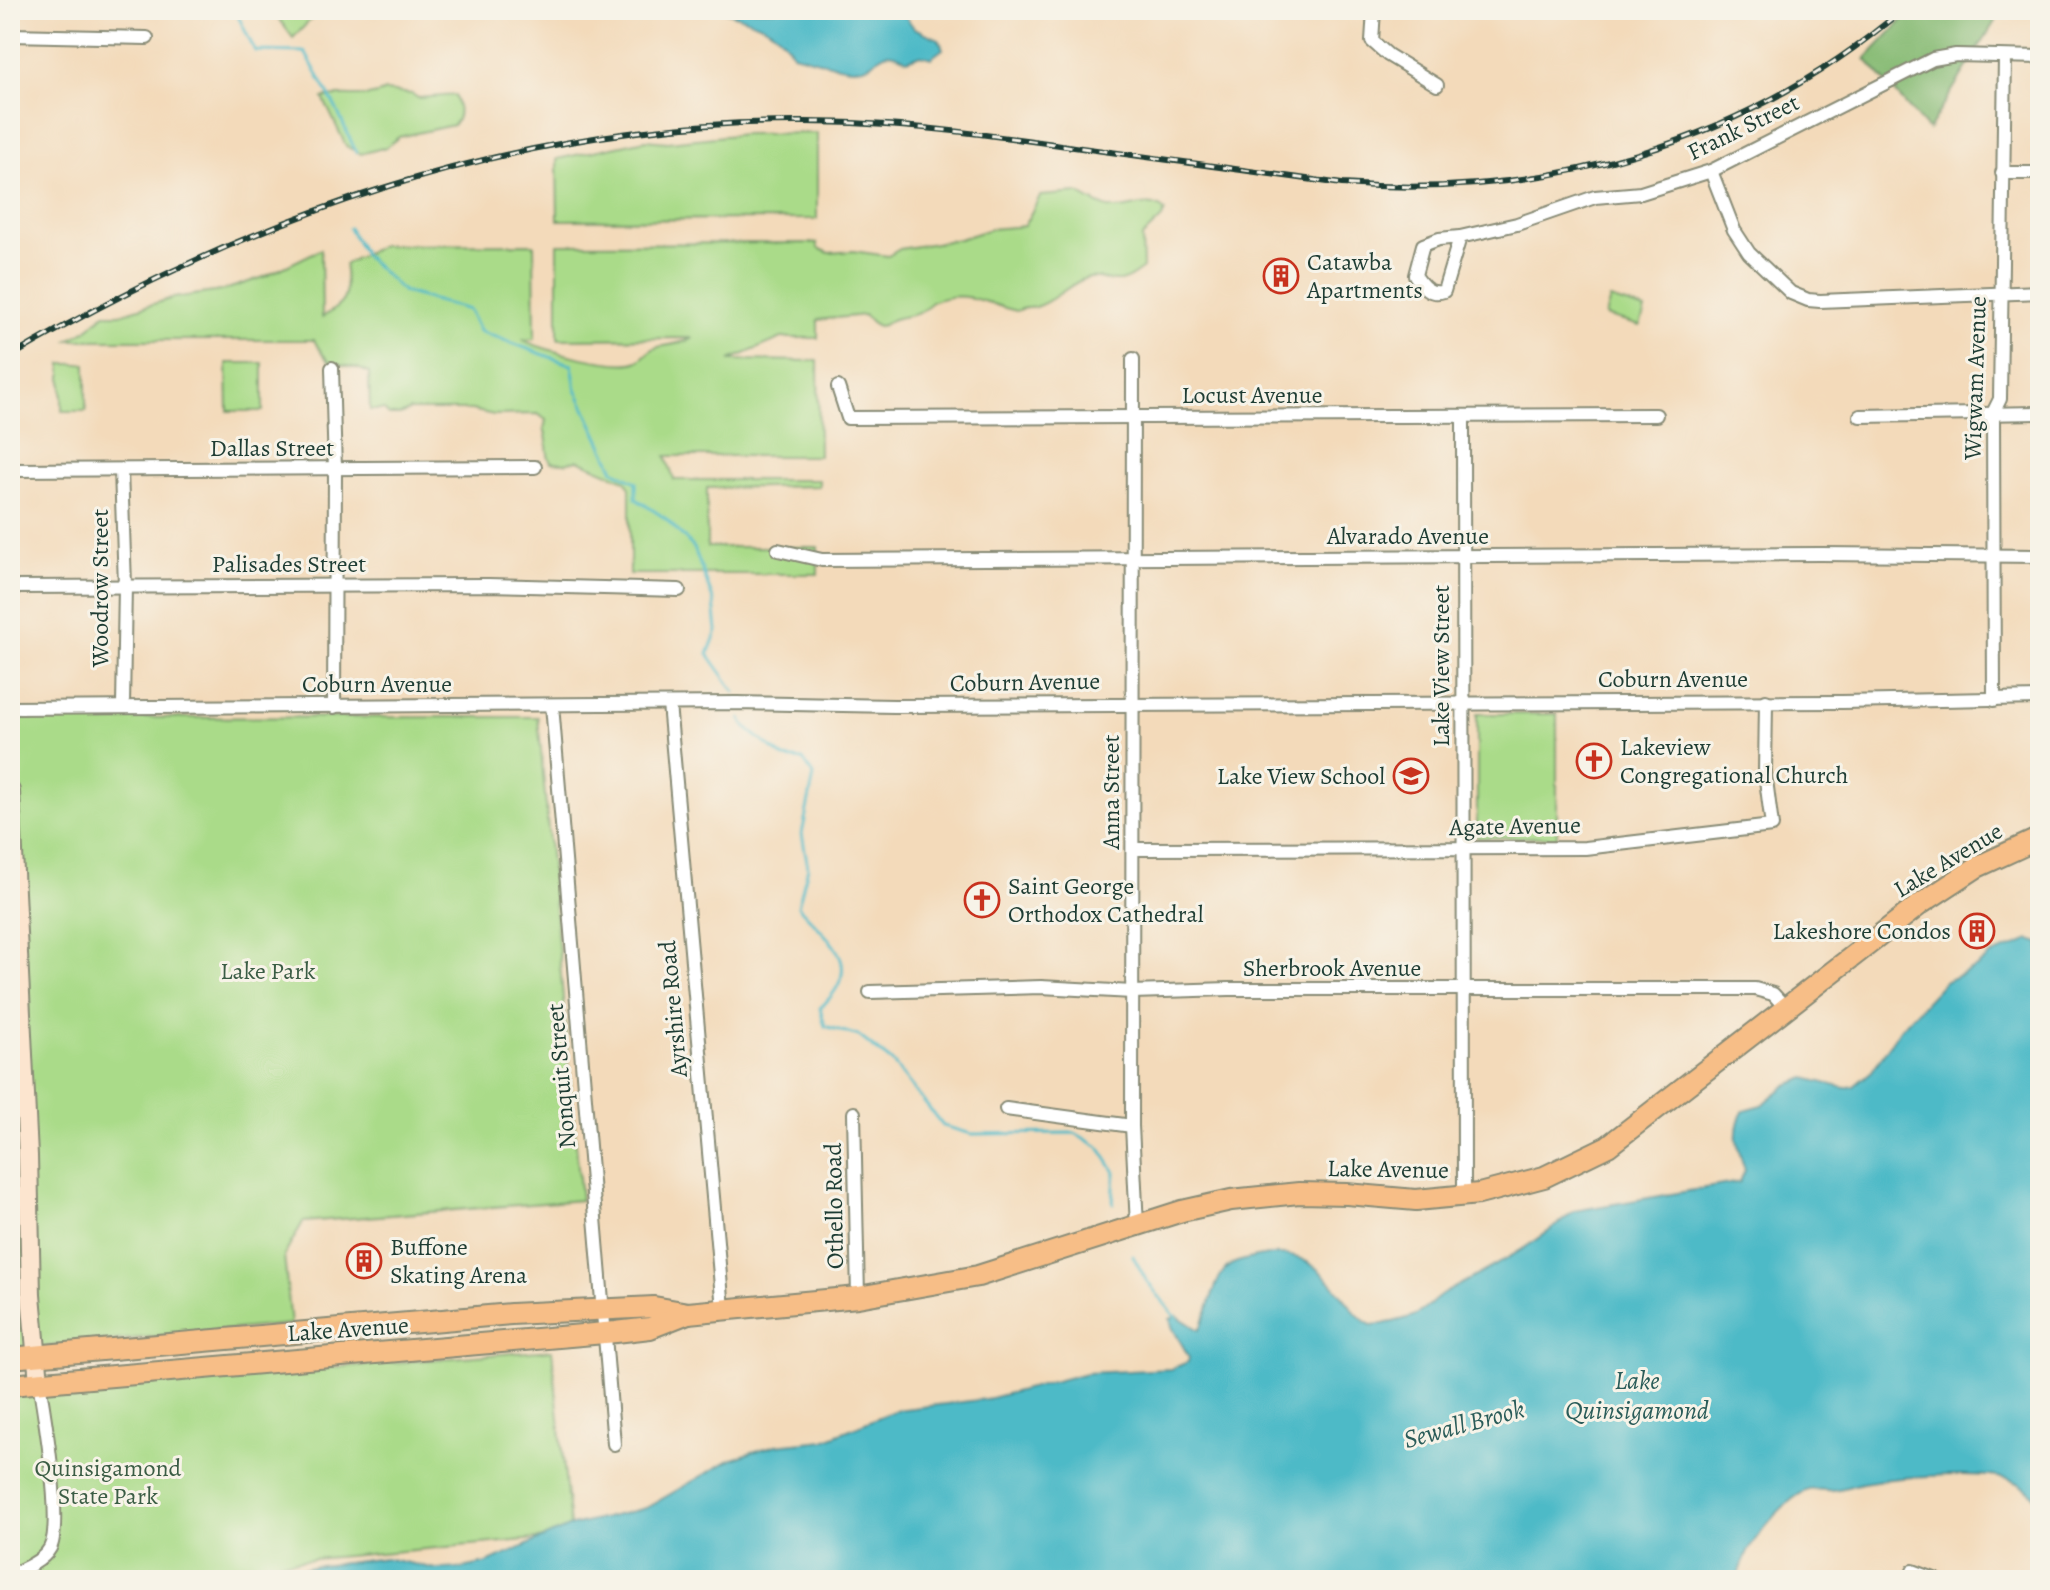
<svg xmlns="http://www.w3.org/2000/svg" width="2050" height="1590" viewBox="0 0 2050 1590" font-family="Alegreya,serif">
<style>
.green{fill:#aadb89;stroke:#648c5e;stroke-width:2}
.forest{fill:#87bb75;stroke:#537c54;stroke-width:2}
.water{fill:#4dbac7;stroke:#367c7e;stroke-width:2}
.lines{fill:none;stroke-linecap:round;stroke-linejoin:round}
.stream{stroke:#4dbac7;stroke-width:3}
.street-casing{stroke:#898c77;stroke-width:16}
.secondary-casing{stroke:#898c77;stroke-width:22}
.primary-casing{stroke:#898c77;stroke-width:24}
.street{stroke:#fff;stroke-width:12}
.secondary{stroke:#fce5cf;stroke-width:18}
.primary{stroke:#f7be87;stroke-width:20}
.rail-casing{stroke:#1f3d34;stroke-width:6}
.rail{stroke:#f7f3e8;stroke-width:3;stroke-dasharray:9;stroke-linecap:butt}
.labels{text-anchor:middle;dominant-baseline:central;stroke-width:6;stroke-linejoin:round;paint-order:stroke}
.street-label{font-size:24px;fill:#1f3d34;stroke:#f7f3e8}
.poi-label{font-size:24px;fill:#1f3d34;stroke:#f7f3e8;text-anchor:start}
.park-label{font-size:24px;fill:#3b5d45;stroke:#f7f3e8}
.water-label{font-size:26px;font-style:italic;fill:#2a5c59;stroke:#f7f3e8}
</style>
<rect width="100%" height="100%" fill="#f7f3e8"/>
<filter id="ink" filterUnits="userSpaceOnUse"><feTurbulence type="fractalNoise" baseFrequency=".0125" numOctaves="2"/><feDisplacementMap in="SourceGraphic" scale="16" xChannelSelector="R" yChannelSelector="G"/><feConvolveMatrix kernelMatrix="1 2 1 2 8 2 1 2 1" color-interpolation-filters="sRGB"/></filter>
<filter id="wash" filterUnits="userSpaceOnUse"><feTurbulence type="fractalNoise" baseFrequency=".006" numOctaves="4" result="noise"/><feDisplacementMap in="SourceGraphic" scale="32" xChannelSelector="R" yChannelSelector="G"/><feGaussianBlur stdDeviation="1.8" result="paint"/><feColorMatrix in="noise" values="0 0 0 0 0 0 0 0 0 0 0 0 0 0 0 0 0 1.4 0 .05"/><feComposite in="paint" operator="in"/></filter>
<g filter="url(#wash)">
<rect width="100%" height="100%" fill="#f3daba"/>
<g class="green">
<path d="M272,10H320L293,38Z"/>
<path d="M385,91L412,94L418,98L455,95C458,106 462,116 453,125L399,137L386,147L361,154L346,146L323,98C344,92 366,101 385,91Z"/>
<path d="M817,133V219L558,220L557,159L645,140L668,142L744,134Z"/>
<path d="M1078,193C1088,199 1102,208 1114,209C1132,210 1150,197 1165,211L1162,218L1142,237L1143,268C1135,274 1125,282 1115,281C1103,281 1097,275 1084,279C1068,285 1053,302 1035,307C1027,309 1023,307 1017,311C983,304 968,288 931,302C921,318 907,314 891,320C886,323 885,326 879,326C873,325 868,319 864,315L818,320V338H782L730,360L818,361L819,456H666L674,480H819V486L707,488V547H818V574H630V488L625,480L578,460L564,463L551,462C544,452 550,440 544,429L546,420L538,414L494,415L471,410H410L400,415H389L384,410H370L369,373C337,357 334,377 314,340H69L88,329L104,314H120L173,298L221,291L264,277L321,249L322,317C352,300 345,295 345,264L382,245L534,244L535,339L524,340C540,350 621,370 638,361C645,357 649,349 658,347C670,345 682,344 693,338L558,339V244L817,243L818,248L829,253L853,251L888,256L900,249L959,239L990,229L1024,226L1040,196Z"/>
<path d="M1610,299L1645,310L1640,326L1605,316Z"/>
<path d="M227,363H263V411H228Z"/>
<rect x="62" y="364" width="24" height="47"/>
<path d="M1477,714H1557V837L1477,838Z"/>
<path d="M538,717L581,1200L303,1222L284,1256L291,1324L10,1350V718Z"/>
<path d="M552,1350L571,1536L76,1580H10V1393Z"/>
</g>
<path class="forest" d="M1912,10H2002L1928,130L1866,59Z"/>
<g class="water">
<path d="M721,10H862L867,12L892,10L906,17L914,28L939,39L943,49L931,58L921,55L907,60C877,41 881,68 856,68C841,69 810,58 793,54C777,24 752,22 721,10Z"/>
<path d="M2030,940L2040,943V1501C2033,1494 2025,1486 2016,1482C1990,1469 1900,1477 1869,1482C1857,1483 1845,1489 1833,1490C1825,1491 1816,1488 1808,1490C1784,1498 1737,1554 1739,1580H1544L1518,1575L1501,1580H209L385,1558L436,1569L463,1568L487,1563L568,1527L646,1508L728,1461L749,1453L776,1445L824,1440L896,1410L987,1399L1086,1373L1171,1369L1188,1362L1189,1357L1172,1327L1170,1319L1177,1316L1199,1330C1210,1312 1211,1289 1223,1272C1230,1262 1244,1260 1256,1257C1305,1247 1320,1269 1349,1304C1355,1312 1361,1320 1371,1325C1386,1324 1400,1321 1413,1316C1426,1311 1432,1301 1443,1294C1488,1269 1535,1246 1574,1211L1740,1182L1745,1170C1738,1149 1731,1131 1744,1110L1762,1105L1787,1085L1806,1078L1844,1088L1854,1086L1872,1071L1900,1029L1944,982L1977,967L1990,956Z"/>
</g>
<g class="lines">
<g class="stream">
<path d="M229,10L238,16L255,51L305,52L336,108L356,152"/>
<path d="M349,228L365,256L404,292L469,310L479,331L572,365L576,389L614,470L636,482V499L665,518L694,548L714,602L717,631L708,654L735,692"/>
<path d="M741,718L745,727L784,758L803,760L814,776L802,834L808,867L798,906C831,943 867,964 820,1008L825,1026L859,1036L893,1063L943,1126L972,1134L1075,1133L1099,1147L1115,1172L1113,1204"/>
<path d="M1133,1256L1146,1280L1177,1319"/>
</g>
</g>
</g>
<g filter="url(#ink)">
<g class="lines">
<g class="street-casing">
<g id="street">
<path d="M1374,10L1372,41L1388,55L1437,85"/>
<path d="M10,35L147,38"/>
<path d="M1711,171L1734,230L1749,253L1791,293L1808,300L1820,301L2040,292"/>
<path d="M2002,173H2040"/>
<path d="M1460,237L1444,291C1430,296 1422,286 1415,275L1423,245L1439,239L1460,237L1517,224L1595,197L1641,193L1711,171L1933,59L1956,55L2040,57"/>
<path d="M1133,359L1132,1126L1137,1226"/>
<path d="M332,368L335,470L334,707"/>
<path d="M838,387L848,418L1656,415"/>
<path d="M1463,416L1464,1197"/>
<path d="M1860,416L2040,413"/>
<path d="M10,470L535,467"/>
<path d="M121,470L125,585L123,706"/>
<path d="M778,550L822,560L1821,554L2040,556"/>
<path d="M10,587L488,585L679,590"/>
<path d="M1994,700L1993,413L2000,399L2005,57"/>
<path d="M669,704L723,1309"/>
<path d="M552,705L614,1444"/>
<path d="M10,708L737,703L894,706L1842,702L2040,698"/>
<path d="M1133,849L1585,848L1772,826L1765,772L1766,701"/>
<path d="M870,992L1041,987L1132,992L1229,989H1755L1773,994L1786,1008"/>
<path d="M1006,1109L1132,1126"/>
<path d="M854,1113L858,1297"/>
<path d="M1913,1571L1937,1580"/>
<path d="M10,1575C24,1569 43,1561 50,1548C63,1524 44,1412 39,1382"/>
</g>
</g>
<g class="secondary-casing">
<path id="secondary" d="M10,791L28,1156L31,1295L39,1382"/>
</g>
<g class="primary-casing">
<g id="primary">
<path d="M10,1358L511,1314L654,1307L688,1313L858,1297L978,1276L1182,1211L1231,1200L1299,1193L1347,1194L1416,1200L1479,1194L1544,1177L1608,1146L1919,905L1977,867L2040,838"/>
<path d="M10,1385L616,1332L650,1328L688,1313"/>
</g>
</g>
<use href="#street" class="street"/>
<use href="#secondary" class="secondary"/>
<use href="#primary" class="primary"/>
<g class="rail-casing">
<path id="rail" d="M10,357C252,215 521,120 805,122C895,122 985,134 1074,147C1164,159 1253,171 1342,184C1547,200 1745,144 1902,10"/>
</g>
<use href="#rail" class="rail"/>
</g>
</g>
<defs>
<g id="building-ring" transform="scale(1.8)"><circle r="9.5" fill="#f7f3e8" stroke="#c8321e" stroke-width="1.5"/><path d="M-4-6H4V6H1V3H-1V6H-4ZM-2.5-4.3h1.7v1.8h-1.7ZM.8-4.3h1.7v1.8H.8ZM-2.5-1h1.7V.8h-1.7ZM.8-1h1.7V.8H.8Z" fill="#c8321e"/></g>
<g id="church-ring" transform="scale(1.8)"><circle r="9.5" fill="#f7f3e8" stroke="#c8321e" stroke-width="1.5"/><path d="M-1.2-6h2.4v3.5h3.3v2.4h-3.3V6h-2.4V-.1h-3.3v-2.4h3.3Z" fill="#c8321e"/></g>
<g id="school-ring" transform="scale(1.8)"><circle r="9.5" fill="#f7f3e8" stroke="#c8321e" stroke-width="1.5"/><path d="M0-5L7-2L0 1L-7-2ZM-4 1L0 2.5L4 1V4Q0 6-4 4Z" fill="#c8321e"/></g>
</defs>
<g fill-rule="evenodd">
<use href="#building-ring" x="1281" y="276"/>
<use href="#church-ring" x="1594" y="761"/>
<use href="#school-ring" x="1411" y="776"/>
<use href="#church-ring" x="982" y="900"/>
<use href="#building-ring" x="1977" y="931"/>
<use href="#building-ring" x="364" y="1261"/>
</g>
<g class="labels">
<g class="street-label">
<text transform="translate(1743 127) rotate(-26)">Frank Street</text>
<text transform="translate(1975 378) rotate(-88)">Wigwam Avenue</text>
<text x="1252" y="395">Locust Avenue</text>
<text x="272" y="448">Dallas Street</text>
<text x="1408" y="536">Alvarado Avenue</text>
<text x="289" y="564">Palisades Street</text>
<text transform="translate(100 588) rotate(-90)">Woodrow Street</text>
<text transform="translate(1441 666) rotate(-90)">Lake View Street</text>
<text x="1673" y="679">Coburn Avenue</text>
<text transform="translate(1025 682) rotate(-1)">Coburn Avenue</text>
<text x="377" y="684">Coburn Avenue</text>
<text transform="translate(1111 792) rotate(-90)">Anna Street</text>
<text transform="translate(1515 826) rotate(-1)">Agate Avenue</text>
<text transform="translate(1948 860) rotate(-31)">Lake Avenue</text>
<text x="1332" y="968">Sherbrook Avenue</text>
<text transform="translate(673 1009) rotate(-95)">Ayrshire Road</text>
<text transform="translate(561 1076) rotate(-95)">Nonquit Street</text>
<text transform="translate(1388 1169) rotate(1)">Lake Avenue</text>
<text transform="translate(834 1206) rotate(-91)">Othello Road</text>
<text transform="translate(348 1329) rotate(-4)">Lake Avenue</text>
</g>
<g class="poi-label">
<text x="1307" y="262">Catawba<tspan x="1307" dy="28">Apartments</tspan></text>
<text x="1620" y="747">Lakeview<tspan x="1620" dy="28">Congregational Church</tspan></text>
<text x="1385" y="776" text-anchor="end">Lake View School</text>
<text x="1008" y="886">Saint George<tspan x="1008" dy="28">Orthodox Cathedral</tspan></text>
<text x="1951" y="931" text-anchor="end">Lakeshore Condos</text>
<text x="390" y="1247">Buffone<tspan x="390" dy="28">Skating Arena</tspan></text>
</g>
<g class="park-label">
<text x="268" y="971">Lake Park</text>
<text x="108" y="1468">Quinsigamond<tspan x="108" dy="28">State Park</tspan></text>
</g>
<g class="water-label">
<text x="1637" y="1380">Lake<tspan x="1637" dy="30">Quinsigamond</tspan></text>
<text transform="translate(1464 1424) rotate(-15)">Sewall Brook</text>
</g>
</g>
<rect width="2050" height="1590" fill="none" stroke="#f7f3e8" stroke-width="40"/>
</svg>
